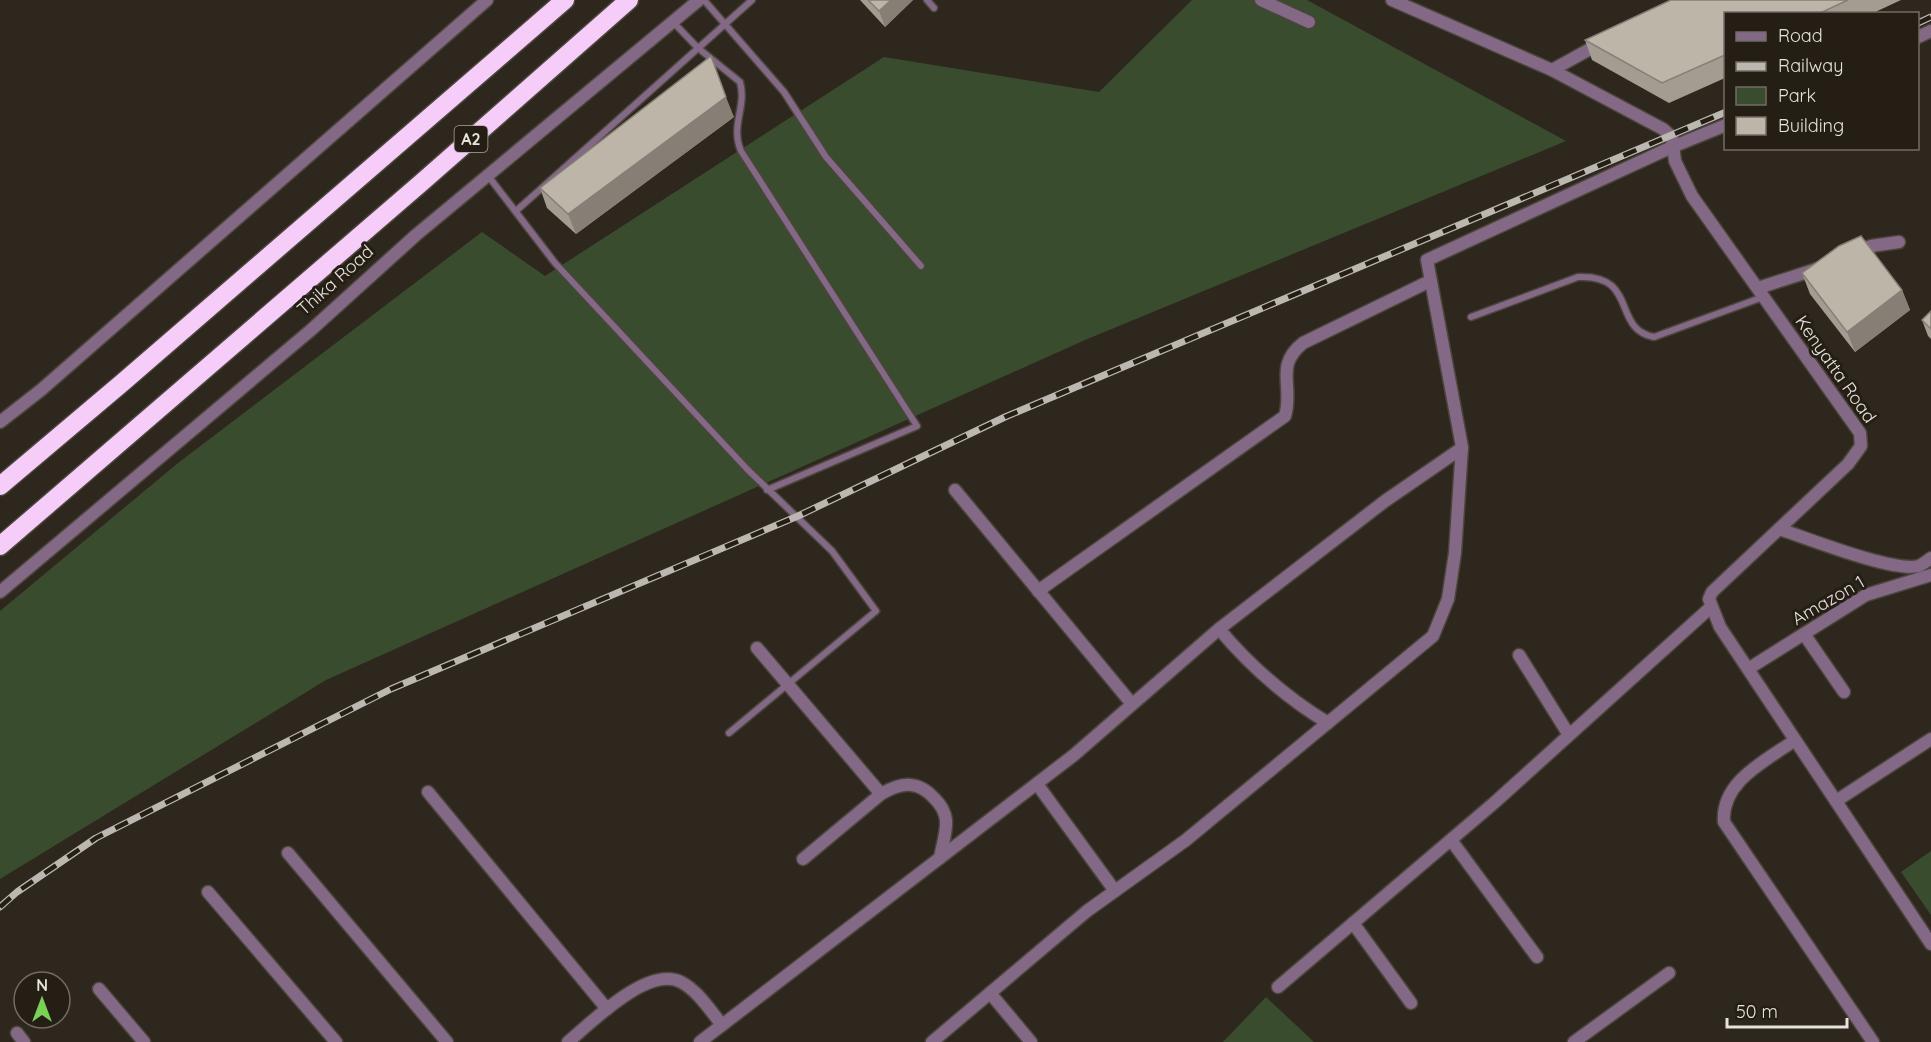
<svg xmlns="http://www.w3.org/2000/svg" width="1931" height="1042" viewBox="0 0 1931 1042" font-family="Quicksand,sans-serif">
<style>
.green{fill:#3a4c2e}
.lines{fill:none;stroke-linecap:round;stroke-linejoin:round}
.lane-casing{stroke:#4b453c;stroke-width:9}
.street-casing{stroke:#4b453c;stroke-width:15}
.highway-casing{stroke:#4b453c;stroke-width:21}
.lane{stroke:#846986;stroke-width:6}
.street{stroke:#846986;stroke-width:12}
.highway{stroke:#f5cdf8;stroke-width:18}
.rail-casing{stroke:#bcb7b0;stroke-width:7}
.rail{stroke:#241e15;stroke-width:4.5;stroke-dasharray:14;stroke-linecap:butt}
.wall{fill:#a39c91}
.shaded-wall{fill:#857f76}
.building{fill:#beb5a9;stroke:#857f76;stroke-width:1.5}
.labels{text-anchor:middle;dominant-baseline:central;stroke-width:6;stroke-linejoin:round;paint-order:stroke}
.shield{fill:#241e15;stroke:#aca7a0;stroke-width:1.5}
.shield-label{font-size:16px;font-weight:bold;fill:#e6e2dc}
.street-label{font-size:18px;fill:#e6e2dc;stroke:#241e15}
</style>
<rect width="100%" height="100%" fill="#2e271e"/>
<g class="green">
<path d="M1192,0H1307L1566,141L1085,340L326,680L0,879V611L178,463L482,232L545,276L884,57L1099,92Z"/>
<path d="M1931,851V915L1901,872Z"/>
<path d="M1266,997L1314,1042H1223Z"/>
</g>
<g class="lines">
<g class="lane-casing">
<g id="lane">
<path d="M704,0L784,92L826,157L921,266"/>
<path d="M927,0L934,8"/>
<path d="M673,22L698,48L740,82C747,107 730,125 741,151L917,426L767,490"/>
<path d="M489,177L555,263L747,469L832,551L876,611L729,733"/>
<path d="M516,211L752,0"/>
<path d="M1471,317L1578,277C1639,274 1611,329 1654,337L1763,297"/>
</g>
</g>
<g class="street-casing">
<g id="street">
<path d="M1261,0L1309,22"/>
<path d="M1392,0L1552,70L1663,129L1672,137L1675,161L1692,196L1860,433L1861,446L1848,464L1712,592L1709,599L1720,627L1931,944"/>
<path d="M1918,37L1931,31"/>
<path d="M1552,70L1601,43"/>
<path d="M1855,253L1871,246L1899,242"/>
<path d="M1758,288L1817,269"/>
<path d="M0,422L41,390L487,0"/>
<path d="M955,490L1132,704"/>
<path d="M1779,529C1807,538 1894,573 1919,566C1923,564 1927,561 1931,558"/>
<path d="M1038,591L1285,416C1294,386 1274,366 1303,343L1430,281"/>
<path d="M0,592L311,330L416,235L699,0"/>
<path d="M1219,629C1251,667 1285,697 1328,723"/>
<path d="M1804,634L1844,692"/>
<path d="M757,648L881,794"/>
<path d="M1519,655L1569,735"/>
<path d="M1748,669L1866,595L1931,575"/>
<path d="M1795,740C1766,761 1721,781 1724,822L1873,1042"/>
<path d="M1037,784L1115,891"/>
<path d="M428,792L607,1009"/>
<path d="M1836,801L1931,739"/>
<path d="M1451,840L1537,957"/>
<path d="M288,853L447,1042"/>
<path d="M803,859L881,794C902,782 918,780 935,799C941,805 945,812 946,820C947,832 942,846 940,858"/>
<path d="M208,892L336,1042"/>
<path d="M1353,923L1411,1003"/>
<path d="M1278,987L1494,803L1711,607"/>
<path d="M99,989L144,1042"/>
<path d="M990,993L1031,1042"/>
<path d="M17,1033L24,1042"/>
<path d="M568,1042C592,1022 648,965 681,982C698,991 710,1010 722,1025"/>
<path d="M700,1042L1074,755L1219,629L1385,501L1462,448"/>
<path d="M932,1042L1087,911L1186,840L1433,636L1448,599L1455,553L1462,447L1427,260L1672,147L1726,125"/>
<path d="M1574,1042L1669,973"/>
</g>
</g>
<g class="highway-casing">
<g id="highway">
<path d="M0,486L122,383L565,0"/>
<path d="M0,546L421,183L629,0"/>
</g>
</g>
<use href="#lane" class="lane"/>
<use href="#street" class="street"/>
<use href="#highway" class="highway"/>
<g class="rail-casing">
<g id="rail">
<path d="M1918,23L1931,17"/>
<path d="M0,907L17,892L96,838L391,689L798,516L1005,417L1726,112"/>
</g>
</g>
<use href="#rail" class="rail"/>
</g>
<g class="wall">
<path d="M860,0H913L885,27Z"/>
<path d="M1671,0H1901L1871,14H1725V78L1669,103L1592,60L1585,40Z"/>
<path d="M734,117L576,234L547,208L540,188Z"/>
<path d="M1802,273L1902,290L1910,310L1855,352L1810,294Z"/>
<path d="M1931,311V339L1928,336L1922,320Z"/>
</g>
<g class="shaded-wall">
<path d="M891,0H913L885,27L879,11Z"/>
<path d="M726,97L734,117L576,234L568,214Z"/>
<path d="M1902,290L1910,310L1855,352L1847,332Z"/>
</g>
<g class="building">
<path d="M868,0H891L879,11Z"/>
<path d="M1671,0H1848L1818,14H1725V55L1662,83L1585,40Z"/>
<path d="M711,56L726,97L568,214L540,188Z"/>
<path d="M1861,236L1902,290L1847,332L1802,273L1839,246Z"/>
<path d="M1931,311V329L1922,320Z"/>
</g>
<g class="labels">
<rect class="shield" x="454.5" y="126" width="33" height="26" rx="4.5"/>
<g class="shield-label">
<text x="471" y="139">A2</text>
</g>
<g class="street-label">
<text transform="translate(335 280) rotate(-42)">Thika Road</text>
<text transform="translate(1836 369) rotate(55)">Kenyatta Road</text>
<text transform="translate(1828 600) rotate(-30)">Amazon 1</text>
</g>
</g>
<rect x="1724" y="12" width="195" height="138" fill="#241e15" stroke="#726c65" stroke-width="1.5"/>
<rect x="1736" y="32" width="30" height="9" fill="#846986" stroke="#726c65" stroke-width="1.5"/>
<text x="1778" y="42" font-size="18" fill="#e6e2dc">Road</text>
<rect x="1736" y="62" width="30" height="9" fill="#bcb7b0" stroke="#726c65" stroke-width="1.5"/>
<text x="1778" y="72" font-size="18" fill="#e6e2dc">Railway</text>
<rect x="1736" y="87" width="30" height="18" fill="#3a4c2e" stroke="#726c65" stroke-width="1.5"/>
<text x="1778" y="102" font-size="18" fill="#e6e2dc">Park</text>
<rect x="1736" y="117" width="30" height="18" fill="#beb5a9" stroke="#726c65" stroke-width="1.5"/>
<text x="1778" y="132" font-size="18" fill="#e6e2dc">Building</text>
<g transform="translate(42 1000)"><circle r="28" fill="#241e15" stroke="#726c65" stroke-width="1.5"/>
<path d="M0-4.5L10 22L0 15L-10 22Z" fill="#79d157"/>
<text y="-9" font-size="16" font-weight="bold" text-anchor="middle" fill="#e6e2dc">N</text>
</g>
<path d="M1727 1018v9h120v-9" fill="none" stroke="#e6e2dc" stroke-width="3"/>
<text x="1736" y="1018" font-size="18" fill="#e6e2dc" stroke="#241e15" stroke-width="4.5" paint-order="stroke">50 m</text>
</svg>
